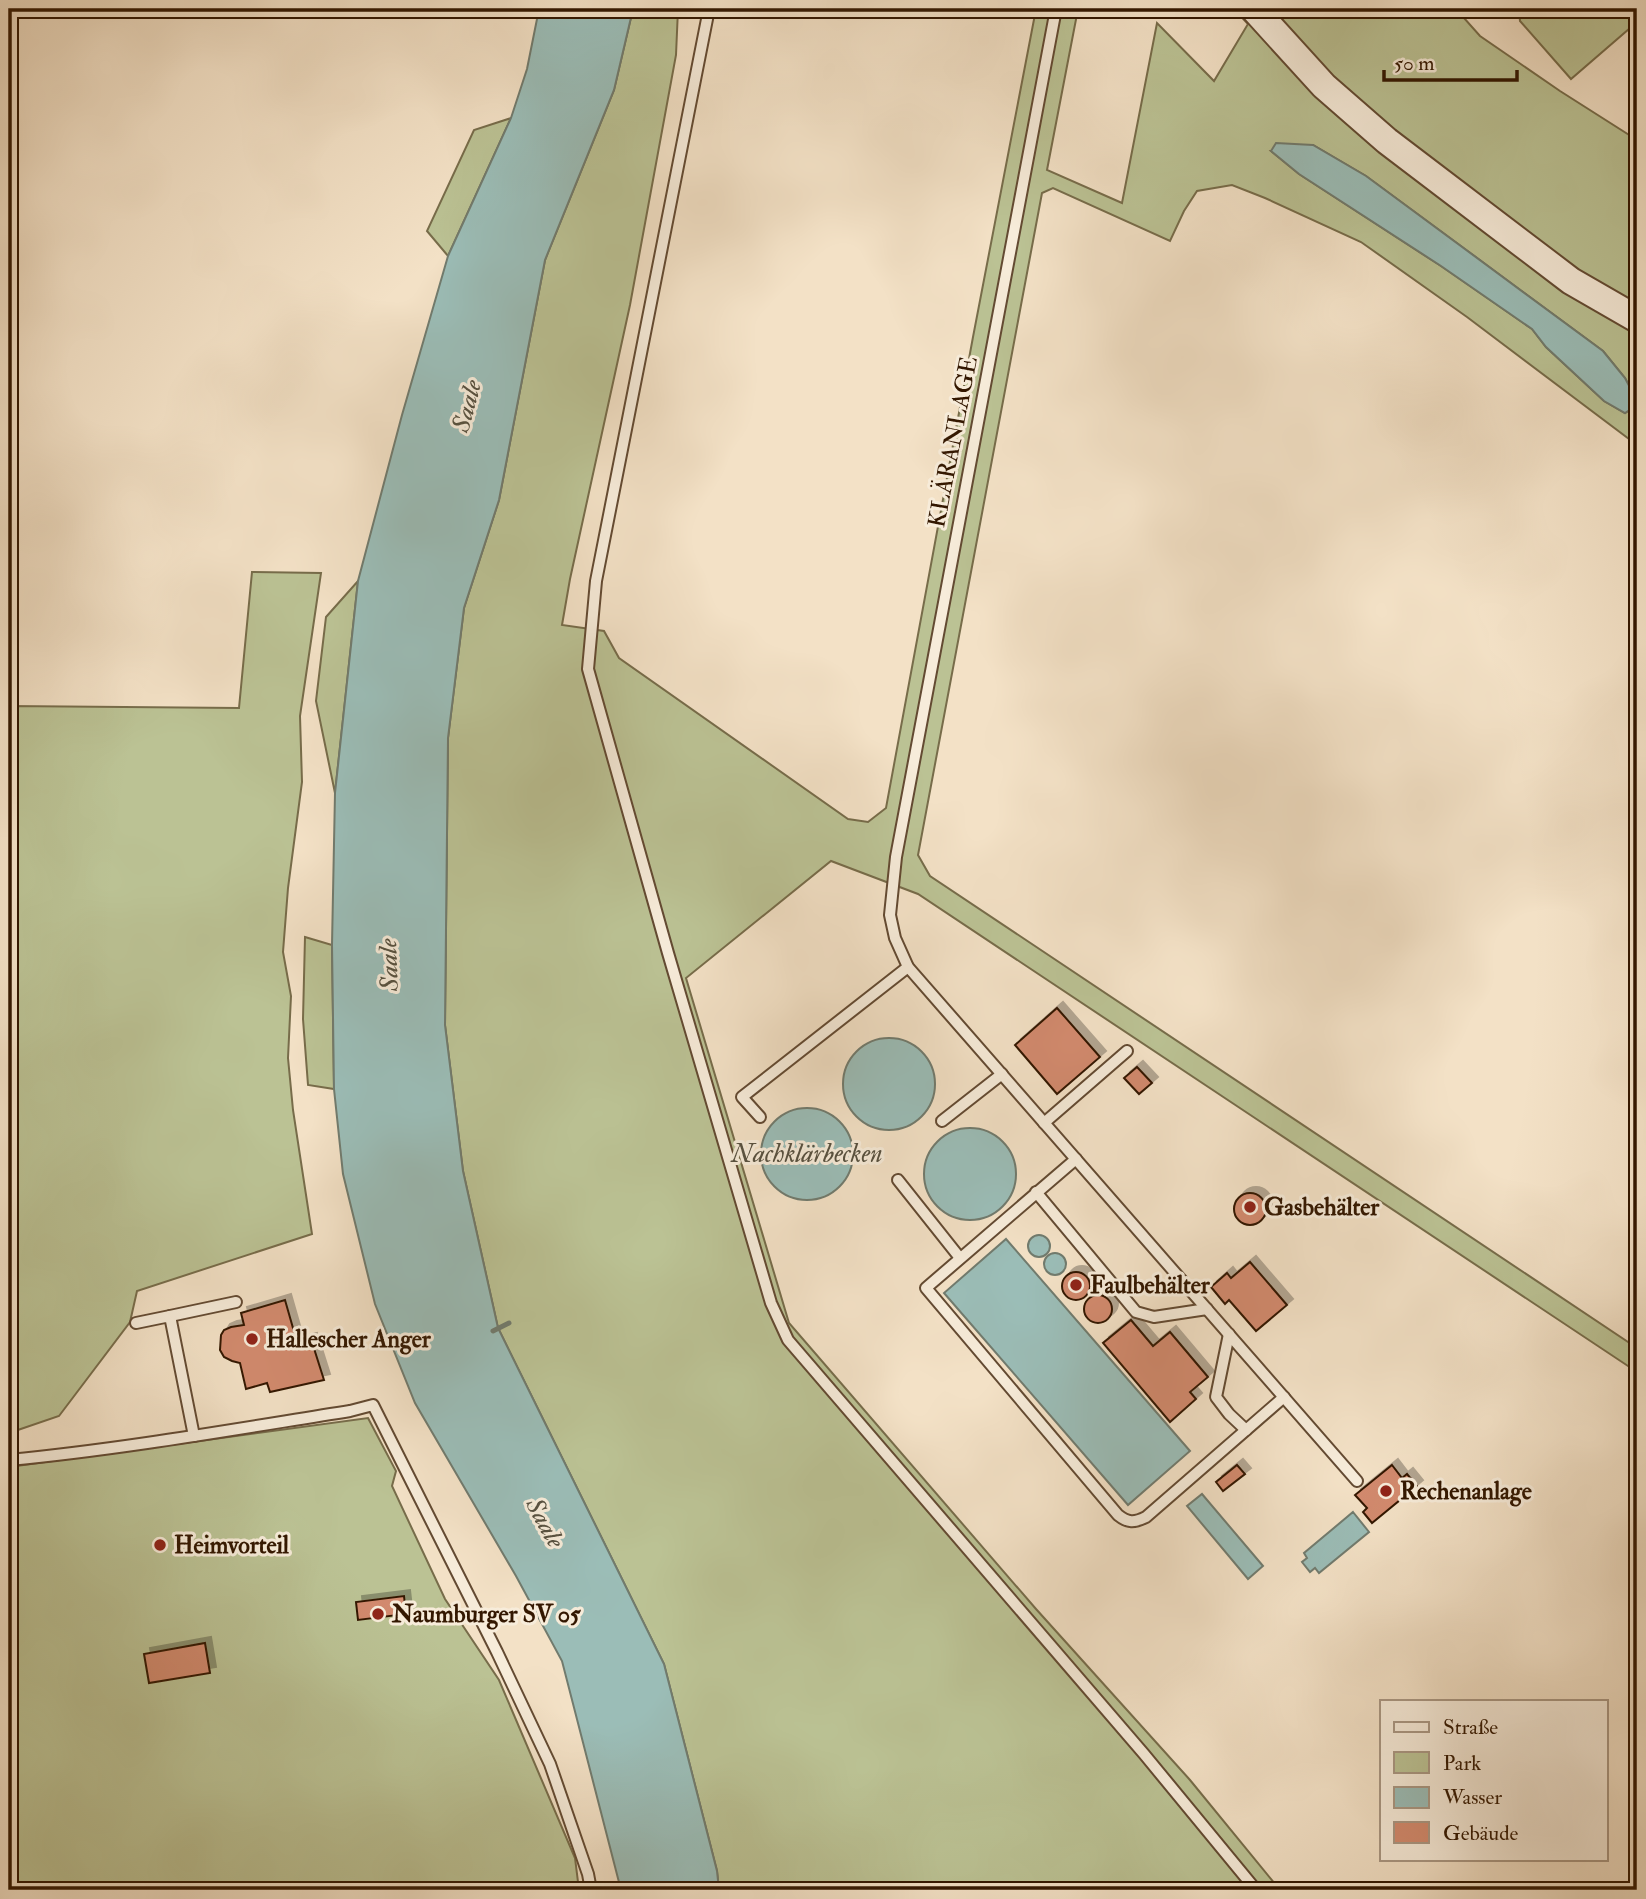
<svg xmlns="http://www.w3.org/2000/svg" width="1646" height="1899" viewBox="0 0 1646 1899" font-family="'IM FELL Double Pica',serif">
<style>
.green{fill:#bbc294;stroke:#776c4a;stroke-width:2}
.water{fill:#9bbdb7;stroke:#717b6e;stroke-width:2}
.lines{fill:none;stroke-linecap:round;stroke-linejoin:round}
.stream{stroke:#717b6e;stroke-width:5}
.building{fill:#d28a6e;stroke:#331700;stroke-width:2;filter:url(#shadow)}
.service-casing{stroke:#634a32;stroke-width:14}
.tertiary-casing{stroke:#634a32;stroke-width:30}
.service{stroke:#f7ecda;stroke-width:10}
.tertiary{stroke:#f7ecda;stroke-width:26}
.poi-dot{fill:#8f2418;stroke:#f7ecda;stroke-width:2.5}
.labels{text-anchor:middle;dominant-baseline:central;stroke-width:6;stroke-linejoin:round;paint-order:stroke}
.street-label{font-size:24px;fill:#331700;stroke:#f7ecda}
.poi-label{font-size:24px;font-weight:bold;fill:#331700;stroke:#f7ecda;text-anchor:start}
.water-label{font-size:26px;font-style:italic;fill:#575140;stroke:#f7ecda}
</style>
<defs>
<filter id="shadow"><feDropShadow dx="6" dy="-6" stdDeviation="0" flood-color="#0004"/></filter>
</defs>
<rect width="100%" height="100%" fill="#f3e1c6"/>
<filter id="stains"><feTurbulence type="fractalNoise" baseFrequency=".00286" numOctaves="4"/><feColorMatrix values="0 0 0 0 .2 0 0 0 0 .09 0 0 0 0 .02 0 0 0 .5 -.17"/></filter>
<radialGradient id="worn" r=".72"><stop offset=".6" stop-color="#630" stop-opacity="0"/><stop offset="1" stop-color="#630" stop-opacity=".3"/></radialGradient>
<g class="green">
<path d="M633,9H678L676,55L630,305L570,579L562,625L604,631L619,658L848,819L868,822L886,808L973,337L1036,9H1078L1047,170L1122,203L1157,23L1214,81L1248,24L1234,9H1456L1480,36L1560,91L1637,140V401L1625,378L1603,351L1366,176L1313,145L1271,151L1299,174L1441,266L1532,329L1546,347L1604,401L1625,413L1637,405V445L1467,317L1361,242L1265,198L1232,185L1197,191L1184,211L1170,241L1053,188L1042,193L918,855L930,876L1637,1348V1372L918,894L831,861L686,978L789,1323L1036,1609L1190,1780L1280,1890H719L717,1871L664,1664L498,1328L463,1171L445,1025L448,738L464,608L499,500L545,260L614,90Z"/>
<path d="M1519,9H1637V22L1571,79L1520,21Z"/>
<path d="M511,118L448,256L427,231L474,130Z"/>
<path d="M252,572L321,573L300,716L302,782L288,888L283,952L291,996L288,1058L293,1110L312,1234L137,1291L130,1322L59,1416L9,1433V706L239,708Z"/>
<path d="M358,581L335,793L316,701L326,617Z"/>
<path d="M305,937L332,945L334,1089L308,1085L303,1019Z"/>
<path d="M368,1418L396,1471L392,1486L445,1599L499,1680L575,1858L579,1890H9V1467Z"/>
</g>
<g class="water">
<path d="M539,9H633L614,90L545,260L499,500L464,608L448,738L445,1025L463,1171L498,1328L664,1664L717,1871L719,1890H621L562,1661L516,1576L415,1403L375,1304L343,1174L334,1089L332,945L335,793L358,581L402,415L448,256L511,118L527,69Z"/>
<path d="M1276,143L1313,145L1366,176L1603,351L1625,378L1637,401V405L1625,413L1604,401L1546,347L1532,329L1441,266L1299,174L1271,151Z"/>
<circle cx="889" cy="1084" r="46"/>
<circle cx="807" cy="1154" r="46"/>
<circle cx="970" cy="1174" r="46"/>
<circle cx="1039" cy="1246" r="11"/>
<path d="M1006,1239L1190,1451L1128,1505L944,1293Z"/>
<circle cx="1055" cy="1264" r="11"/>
<path d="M1202,1494L1263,1566L1248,1579L1187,1506Z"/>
<path d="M1353,1512L1369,1532L1319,1573L1315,1568L1310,1572L1302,1562L1307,1558L1304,1553Z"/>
</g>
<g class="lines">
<path class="stream" d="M493,1331L509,1323"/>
</g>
<g class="building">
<path d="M1057,1008L1100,1057L1057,1094L1015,1045Z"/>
<path d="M1137,1067L1152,1083L1139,1094L1124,1078Z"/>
<circle cx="1250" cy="1209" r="16"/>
<path d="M1250,1262L1287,1305L1256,1331L1229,1300L1225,1304L1211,1287L1227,1273L1231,1278Z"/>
<circle cx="1076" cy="1286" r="14"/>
<circle cx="1098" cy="1309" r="14"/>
<path d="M285,1300L297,1342L311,1339L324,1380L270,1392L267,1383L246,1389L240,1363L232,1361L224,1357L220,1350L221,1335L224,1330L231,1327L244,1325L241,1313Z"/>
<path d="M1131,1320L1153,1346L1170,1332L1208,1377L1190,1392L1196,1399L1170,1422L1103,1343Z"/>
<path d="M1237,1465L1245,1474L1223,1491L1216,1482Z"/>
<path d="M1392,1465L1402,1478L1407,1474L1417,1486L1372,1523L1363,1512L1367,1508L1355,1495Z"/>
<path d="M404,1596L406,1614L358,1620L356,1602Z"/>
<path d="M205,1643L210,1673L149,1683L144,1654Z"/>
</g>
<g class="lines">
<g class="service-casing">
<g id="service">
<path d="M709,9L596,581L588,669L668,953L771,1303L788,1340L1144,1754L1256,1890"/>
<path d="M1056,9L896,857L890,915L895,938L908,967L1357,1481"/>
<path d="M760,1117L742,1097L908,967"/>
<path d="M942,1121L1002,1074"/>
<path d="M1044,1123L1127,1051"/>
<path d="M1076,1159L926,1288L1118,1515C1128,1523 1134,1523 1146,1517L1284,1397"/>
<path d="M898,1180L960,1258"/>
<path d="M1036,1192L1136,1312L1154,1317L1207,1309"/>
<path d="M170,1316L236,1302"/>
<path d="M136,1323L170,1316L194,1436"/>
<path d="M1229,1334L1216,1397L1229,1414L1246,1430"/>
<path d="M9,1460C123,1449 236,1429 350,1411L373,1405L497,1652L550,1764L588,1874L591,1890"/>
</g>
</g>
<g class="tertiary-casing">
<path id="tertiary" d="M1254,9L1324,86L1387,141L1571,281L1637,319"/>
</g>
<use href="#service" class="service"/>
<use href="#tertiary" class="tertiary"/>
</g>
<g class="poi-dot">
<circle cx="1250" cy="1207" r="7"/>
<circle cx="1076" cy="1285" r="7"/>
<circle cx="252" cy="1339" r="7"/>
<circle cx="1386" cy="1491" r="7"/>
<circle cx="160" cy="1545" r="7"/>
<circle cx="378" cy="1614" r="7"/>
</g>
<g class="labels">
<g class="street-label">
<text transform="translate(953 442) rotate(-79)">KLÄRANLAGE</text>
</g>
<g class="poi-label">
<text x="1264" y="1207">Gasbehälter</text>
<text x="1090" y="1285">Faulbehälter</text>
<text x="266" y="1339">Hallescher Anger</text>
<text x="1400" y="1491">Rechenanlage</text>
<text x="174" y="1545">Heimvorteil</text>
<text x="392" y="1614">Naumburger SV 05</text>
</g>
<g class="water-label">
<text transform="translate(467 406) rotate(-75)">Saale</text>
<text transform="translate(389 965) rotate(-92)">Saale</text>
<text x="807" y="1154">Nachklärbecken</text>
<text transform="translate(545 1523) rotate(61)">Saale</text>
</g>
</g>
<rect width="1646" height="1899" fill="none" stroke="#f3e1c6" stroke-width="35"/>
<rect x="10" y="10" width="1625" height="1878" fill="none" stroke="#331700" stroke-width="3.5"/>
<rect x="18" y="18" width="1611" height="1864" fill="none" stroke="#331700" stroke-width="2"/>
<rect x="1380" y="1700" width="228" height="161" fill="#f7ecda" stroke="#a99783" stroke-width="2"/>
<rect x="1394" y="1722" width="35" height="10" fill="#f7ecda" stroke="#a99783" stroke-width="2"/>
<text x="1443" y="1734" font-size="21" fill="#331700">Straße</text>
<rect x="1394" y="1752" width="35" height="21" fill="#bbc294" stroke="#a99783" stroke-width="2"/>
<text x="1443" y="1770" font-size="21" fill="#331700">Park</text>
<rect x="1394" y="1787" width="35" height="21" fill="#9bbdb7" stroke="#a99783" stroke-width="2"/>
<text x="1443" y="1804" font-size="21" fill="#331700">Wasser</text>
<rect x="1394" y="1822" width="35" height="21" fill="#d28a6e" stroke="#a99783" stroke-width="2"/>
<text x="1443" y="1840" font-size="21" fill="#331700">Gebäude</text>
<path d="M1384 70v10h133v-10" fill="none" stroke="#331700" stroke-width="3.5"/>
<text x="1394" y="70" font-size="21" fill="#331700" stroke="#f7ecda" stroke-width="5" paint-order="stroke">50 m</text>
<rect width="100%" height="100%" filter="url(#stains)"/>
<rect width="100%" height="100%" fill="url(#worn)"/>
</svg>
